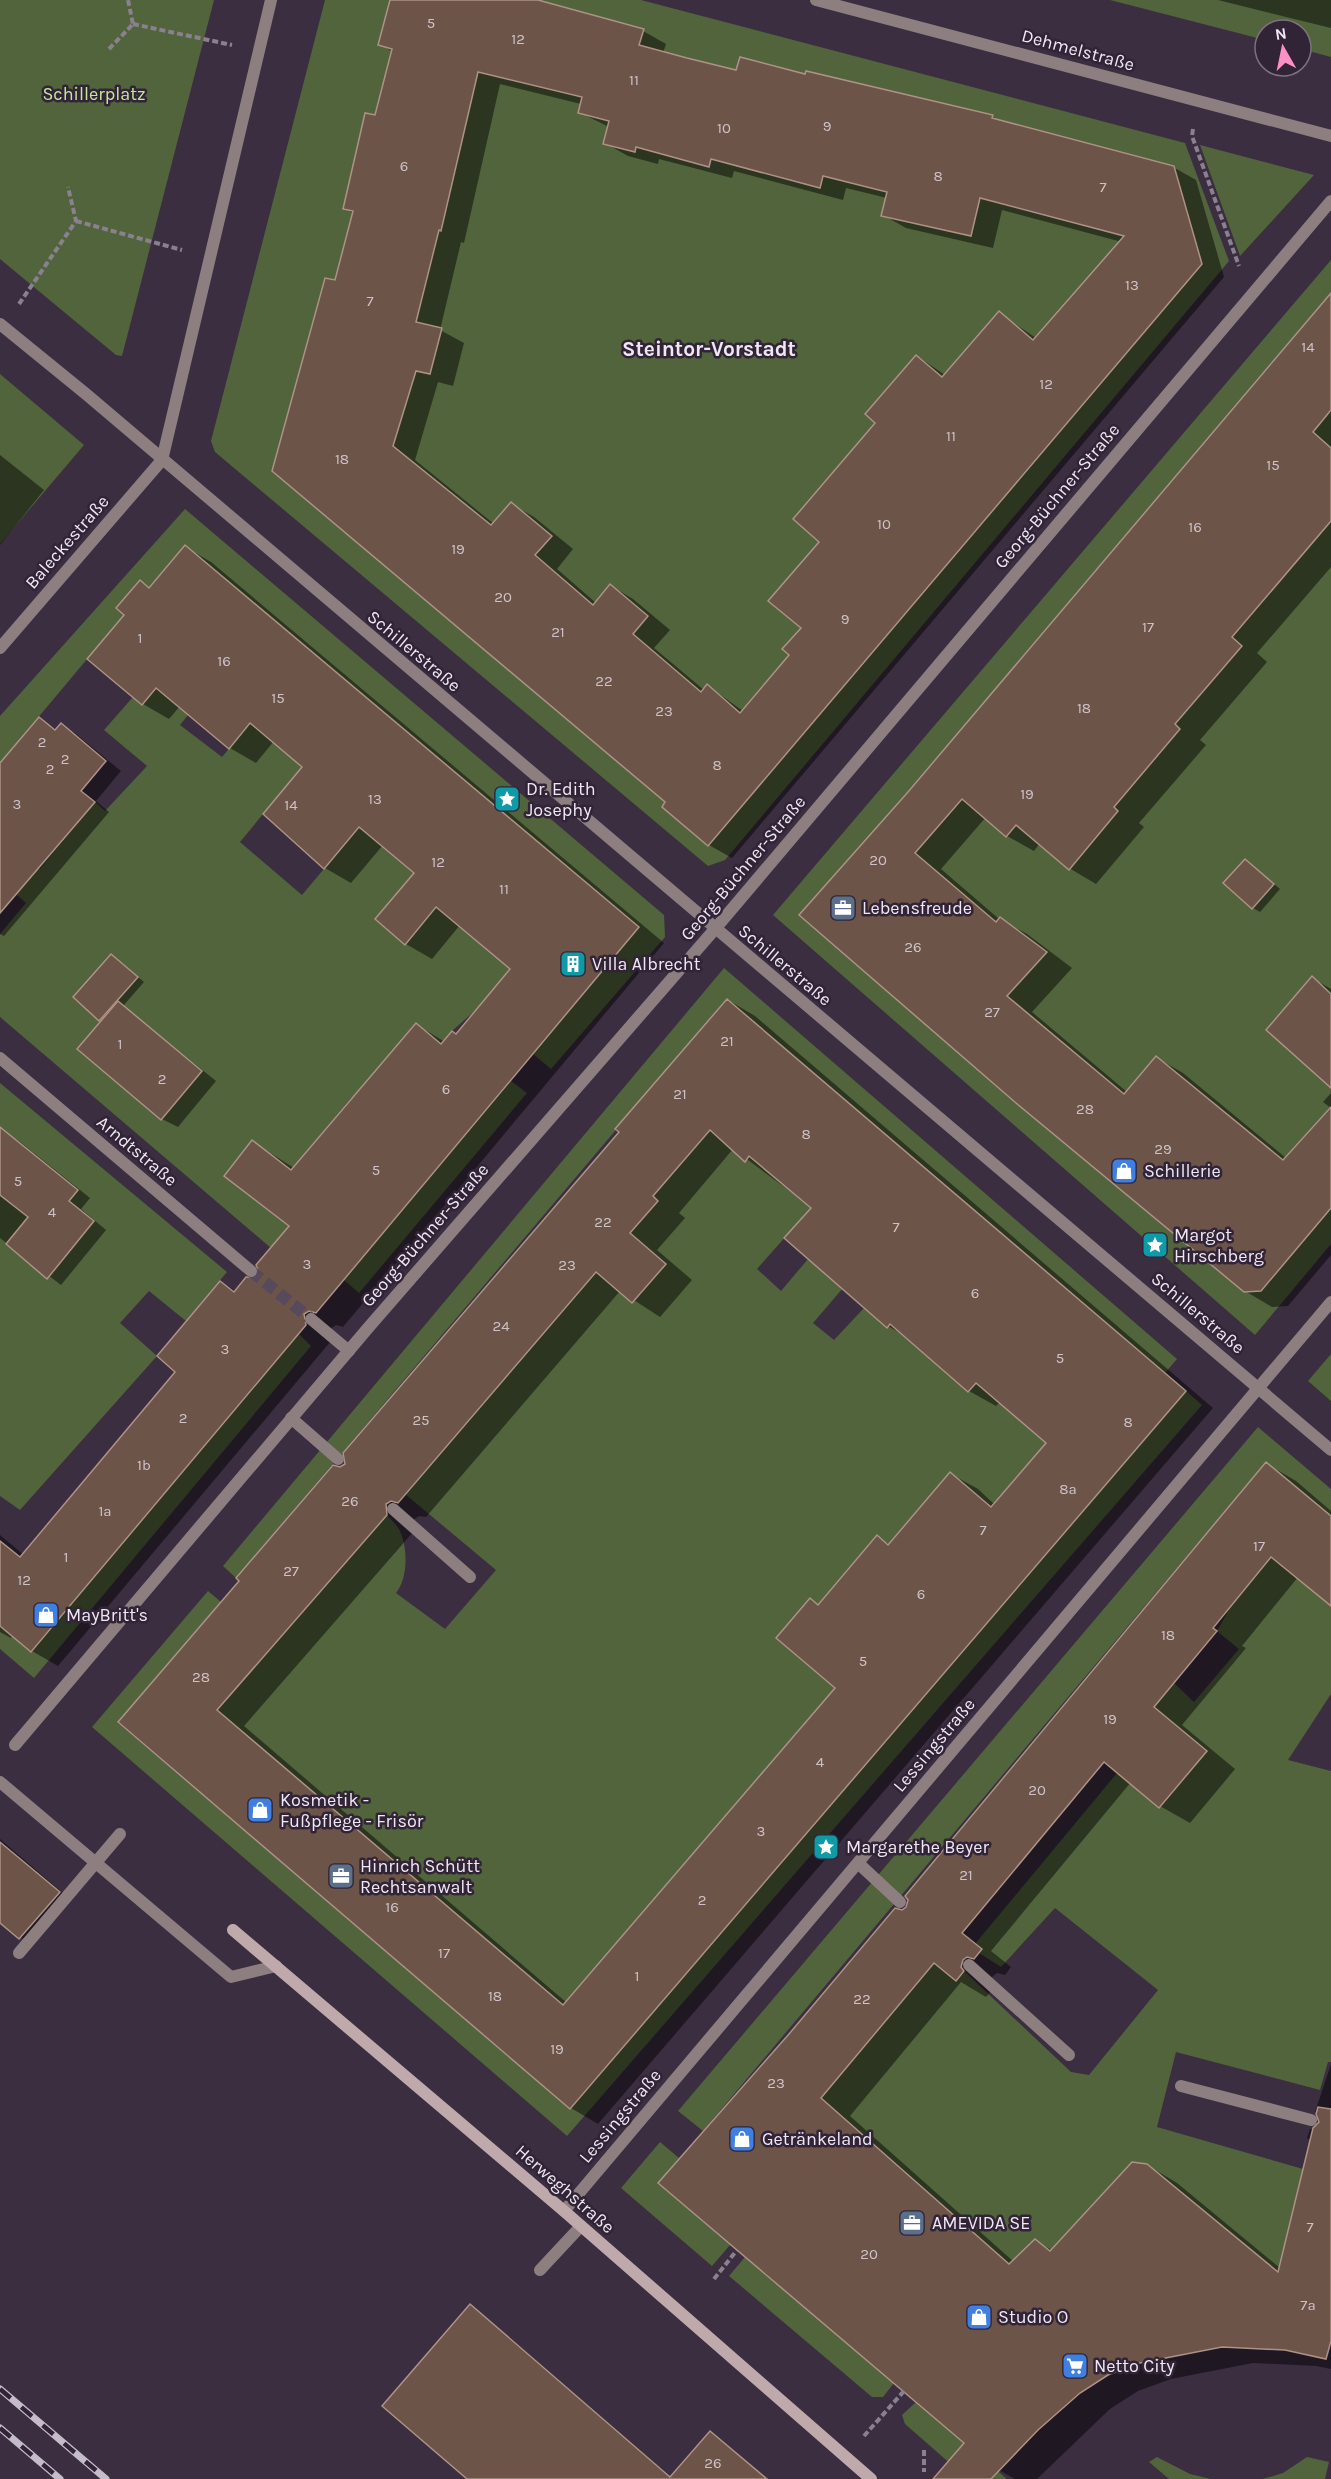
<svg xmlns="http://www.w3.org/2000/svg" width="1331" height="2479" viewBox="0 0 1331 2479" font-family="Karla,sans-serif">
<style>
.green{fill:#51643b}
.shadow{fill:#0007;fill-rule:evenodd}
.building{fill:#6d5448;stroke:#ad9285;stroke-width:1.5;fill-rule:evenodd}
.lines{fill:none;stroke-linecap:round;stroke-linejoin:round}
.street-tunnel{stroke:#564a5c;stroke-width:12;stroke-dasharray:12 6;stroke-linecap:butt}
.path{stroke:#8a808f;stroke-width:4;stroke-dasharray:6 3;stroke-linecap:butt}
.lane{stroke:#8d7f7f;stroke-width:12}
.street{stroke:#8d7f7f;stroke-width:12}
.secondary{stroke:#bfa9aa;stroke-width:12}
.rail-casing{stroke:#c5bcca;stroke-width:7}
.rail{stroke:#312436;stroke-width:4.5;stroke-dasharray:14;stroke-linecap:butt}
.labels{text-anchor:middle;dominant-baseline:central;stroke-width:5;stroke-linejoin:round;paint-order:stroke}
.number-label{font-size:15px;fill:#cec2c8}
.street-label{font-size:18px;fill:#efe7f3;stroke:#312436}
.park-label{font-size:18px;fill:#c5e79a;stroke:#312436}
.poi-label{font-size:18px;fill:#efe7f3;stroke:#312436;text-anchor:start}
.quarter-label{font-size:21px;font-weight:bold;fill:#efe7f3;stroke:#312436}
</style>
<rect width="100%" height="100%" fill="#3b2e41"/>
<g class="green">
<path d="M0,0H214L122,356L116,355L0,259Z"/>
<path d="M325,0H641L1185,143L1229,261L725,860L708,866L215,452L211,441Z"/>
<path d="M1110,0H1331V57L1301,49V30H1265V40Z"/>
<path d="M1200,145L1314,175L1240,256Z"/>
<path d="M1331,260V1244L1255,1335L773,915Z"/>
<path d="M0,374L84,445L0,544Z"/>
<path d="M185,509L664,915L665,937L551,1069L532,1053L639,927L185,545L149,588L140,581L116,608L124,615L0,763V716Z"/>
<path d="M164,678L209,689L180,725L222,757L250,723L302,767L240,842L302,895L360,826L414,873L375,919L404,944L436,907L463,930L475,914L519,958L478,1008L452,1031L441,1044L416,1023L378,1121L351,1098L301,1158L327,1180L271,1248L0,1017V934L26,903L8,887L25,857L40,869L95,802L105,811L147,766L104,730L133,697L142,705Z"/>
<path d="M724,968L1177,1359L1165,1373L727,999L236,1578L223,1566Z"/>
<path d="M511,1081L527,1093L359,1293L344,1280Z"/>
<path d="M0,1083L227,1272L186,1321L149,1291L120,1323L157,1356L20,1510L0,1496Z"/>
<path d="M723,1115L728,1146L745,1161L764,1140L795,1195L811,1208L757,1269L781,1291L808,1259L880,1245L813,1323L834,1340L864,1308L887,1327L927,1280L958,1306L920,1350L968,1392L1008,1345L1087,1395L991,1507L950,1472L926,1577L877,1536L842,1576L889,1616L865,1645L810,1599L777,1638L835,1688L563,2005L217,1710L387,1515C391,1520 397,1525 400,1531C408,1548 408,1579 396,1593L445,1629L496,1570L405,1494L596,1272L666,1264L630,1233L658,1201L635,1181L671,1175Z"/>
<path d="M299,1334L311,1346L34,1678L0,1649V1626L32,1652Z"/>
<path d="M1331,1354V1401L1308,1381Z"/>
<path d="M1186,1391L1202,1405L567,2136L92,1727L208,1591L221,1602L118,1723L570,2109Z"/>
<path d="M1258,1427L1331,1489V1517L1266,1462L703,2131L678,2111Z"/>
<path d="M1271,1557L1331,1606V1694L1288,1760L1331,1771V2062H1328L1320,2090L1176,2052L1157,2127L1303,2169L1278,2272L1147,2164L1132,2162L1050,2251L1009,2264L815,2093L840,2076L934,1963L956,1981L964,1971L1071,2072L1089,2075L1158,1990L1055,1908L1001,1967L979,1953L982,1949L975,1944L1117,1773L1206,1751L1154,1707L1174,1683L1194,1702L1239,1649L1217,1631L1231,1606Z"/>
<path d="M660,2142L679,2158L658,2183L730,2245L712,2266L621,2188Z"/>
<path d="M745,2257L894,2383L883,2397H872L729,2276Z"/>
<path d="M916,2402L1007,2479H968L905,2424L902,2415Z"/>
<path d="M1157,2457L1190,2474L1211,2479H1169L1149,2462Z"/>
<path d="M1307,2457L1329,2462L1325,2479H1263L1283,2473Z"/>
</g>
<g class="shadow">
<path d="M391,0H531L643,31L666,44L663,53L737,72L807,76L992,116L1003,123L1173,167L1196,180L1224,277L732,858L709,845L664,806L668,802L273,471L336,282L354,214L345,208L376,117L393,52L380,44ZM500,84L581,104L579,112L609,127L605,143L628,156L658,164L659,159L732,178L734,171L843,200L846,188L887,198L883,215L906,228L993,248L1002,210L1122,242L1036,338L999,313L945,375L917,356L877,423L821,542L803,628L791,655L743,711L708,686L704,690L654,648L670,630L633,599L611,586L596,603L557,569L573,549L534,517L511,504L494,524L415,460L438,382L453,386L464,343L440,330L461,242L464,243Z"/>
<path d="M1218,0H1331V28Z"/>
<path d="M1331,292V567L1257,653L1267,662L1200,740L1206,745L1139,823L1144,827L1096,884L1069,868L1040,843L1034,851L1007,836L986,817L941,869L999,919L1027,934L1072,968L1032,1012L1127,1092L1157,1058L1183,1073L1286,1158L1331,1110V1255L1288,1306L1272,1307L1245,1291L801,915L994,693Z"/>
<path d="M0,455L44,490L0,545Z"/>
<path d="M185,547L211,562L664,943L343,1327L336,1325L330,1329L331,1341L58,1666L32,1651L13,1635L11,1638L0,1632V1535L24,1555L177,1372L221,1283L236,1291L258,1278L291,1226L253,1142L294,1168L417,1025L445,1042L457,1035L512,969L460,925L432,959L406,944L416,873L383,845L351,883L325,868L305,767L274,741L256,763L230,748L180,706L169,719L143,704L126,615L140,582L150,588Z"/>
<path d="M39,719L57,730L61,725L76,734L121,771L96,801L109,812L4,936L0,934V766Z"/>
<path d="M1246,860L1280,889L1260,912L1253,908Z"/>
<path d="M112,956L144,982L123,1006L216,1081L178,1127L162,1119L80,1049L103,1021L75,997Z"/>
<path d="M1312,978L1331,989V1086Z"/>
<path d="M728,1000L755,1016L1213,1408L598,2124L571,2108L120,1722L346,1465ZM733,1149L813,1208L888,1326L910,1339L969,1391L996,1406L1000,1402L1048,1443L995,1505L978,1489L951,1474L890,1545L877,1537L819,1605L810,1600L837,1688L567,2003L244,1726L414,1531L413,1520L419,1516L426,1517L620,1291L660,1317L692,1280L657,1250L685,1218L679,1213Z"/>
<path d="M1331,1093V1108L1323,1102Z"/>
<path d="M0,1134H7L19,1141L90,1198L81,1209L106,1230L61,1285L0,1238Z"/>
<path d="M1267,1464L1296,1481L1331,1511V1604L1298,1577L1242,1646L1246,1648L1182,1725L1235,1769L1190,1823L1160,1806L1131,1782L991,1951L1011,1967L1005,1975L997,1973L992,1977L990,1985L993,1989L986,1997L961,1982L850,2116L1014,2262L1035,2241L1052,2250L1147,2165L1177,2183L1280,2268L1312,2141L1307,2138L1310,2129H1314L1320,2123V2117L1315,2112L1331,2064V2369L1316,2366L1253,2363L1171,2379L1138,2391L1110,2409L1037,2479H1015L999,2470L660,2183L908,1908Z"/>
<path d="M0,1839L71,1900L31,1945L0,1921Z"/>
<path d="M478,2311L671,2477L710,2433L767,2479H469Z"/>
</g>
<g class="building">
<path d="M390,0H538L644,29L639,45L687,58L736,70L740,57L805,74L806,71L993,115L992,118L1174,166L1202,264L708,846L662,807L665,802L272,471L325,278L335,280L353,211L343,209L365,113L375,115L392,49L378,45ZM478,72L582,97L578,113L609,121L603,144L635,152L636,147L709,167L711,159L820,188L823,176L887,192L881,216L971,236L980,198L1124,236L1033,340L999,311L942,377L916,355L865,414L875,423L793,519L819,542L768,601L801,628L782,649L789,655L740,713L707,684L701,692L633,634L648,616L610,584L593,605L535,555L552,536L511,502L491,525L393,446L416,371L430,374L442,328L416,322L439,230L441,231Z"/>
<path d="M1331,293V410L1313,432L1331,448V521L1232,637L1242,646L1175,724L1180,729L1114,807L1118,811L1069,870L1016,825L1006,837L962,799L915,853L996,922L1000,917L1047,952L1007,996L1124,1094L1156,1056L1283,1160L1331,1107V1208L1261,1291L1244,1292L1016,1103L799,915L908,792Z"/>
<path d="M185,545L639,927L316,1313L309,1311L304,1314L306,1325L31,1652L0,1626V1541L20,1557L175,1372L157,1356L220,1281L234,1292L246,1277H257L259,1272L256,1265L289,1226L224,1176L252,1140L291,1170L416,1023L441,1044L452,1031L456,1034L510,969L436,907L405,945L375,919L414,873L359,827L324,869L263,814L302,767L250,723L229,749L156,688L142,705L87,659L124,615L116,608L140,580L149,588Z"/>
<path d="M39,717L55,730L61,723L106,761L81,791L95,802L0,913V763Z"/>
<path d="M1245,859L1274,884L1252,909L1223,883Z"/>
<path d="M111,954L138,977L99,1021L73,997Z"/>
<path d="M1312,976L1331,994V1088L1266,1030Z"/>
<path d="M727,999L1186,1391L570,2109L118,1722L239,1581L236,1578L333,1465L340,1467L345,1464L343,1453L619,1132L615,1129ZM710,1130L745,1162L749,1156L811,1208L784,1238L887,1328L890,1324L968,1392L976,1383L1046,1443L991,1507L950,1472L888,1545L877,1535L818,1605L810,1598L776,1638L835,1688L563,2005L217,1710L387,1515L386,1504L391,1501L398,1503L596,1272L632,1303L666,1264L630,1233L658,1201L653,1196Z"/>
<path d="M118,1001L202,1071L161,1120L77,1049Z"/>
<path d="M0,1127L78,1190L69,1201L94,1221L47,1279L6,1244L28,1217L0,1195Z"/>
<path d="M1266,1462L1331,1516V1606L1271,1557L1213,1628L1217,1631L1154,1707L1207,1751L1159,1808L1104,1762L962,1933L982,1949L974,1959L967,1957L963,1960L961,1967L964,1971L956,1981L934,1963L821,2098L1009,2264L1035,2239L1050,2251L1132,2162L1147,2164L1278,2272L1313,2128L1319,2122L1316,2114L1318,2107L1331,2109V2341L1326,2359L1285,2350L1222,2347L1140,2363L1108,2375L1080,2393L1038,2430L991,2479H933L964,2443L658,2183L789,2034L895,1908L902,1910L906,1907L908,1900L905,1896Z"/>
<path d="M0,1842L60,1892L19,1939L0,1923Z"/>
<path d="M470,2304L670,2477L710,2431L767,2479H467L382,2406Z"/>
</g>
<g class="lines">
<path class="street-tunnel" d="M251,1271L311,1319"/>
<g class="path">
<path d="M128,0L133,24"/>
<path d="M133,24L232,45"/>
<path d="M109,49L133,24"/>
<path d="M1193,129L1192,136L1239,266"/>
<path d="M76,221L182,250"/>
<path d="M19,304L76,221L68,187"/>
<path d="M714,2279L737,2250"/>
<path d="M864,2436L904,2391"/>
<path d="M924,2450V2472"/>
</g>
<g class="lane">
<path d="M291,1418L338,1459"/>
<path d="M393,1509L470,1577"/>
<path d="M0,1782L231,1977L276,1966"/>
<path d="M858,1863L900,1902"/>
<path d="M19,1953L120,1834"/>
<path d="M969,1965L1069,2055"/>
<path d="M1181,2086L1311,2120"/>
<path d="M540,2270L581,2226"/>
</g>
<g class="street">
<path d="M816,0L1331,136"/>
<path d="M0,324L86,394L1331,1450"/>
<path d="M0,648L162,460L271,0"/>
<path d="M0,1058L251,1271"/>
<path d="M311,1319L349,1351"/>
<path d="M15,1745L368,1328L715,929L1331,201"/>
<path d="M564,2211L1331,1302"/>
</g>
<path class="secondary" d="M233,1930L564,2211L871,2479"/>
<g class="rail-casing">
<g id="rail">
<path d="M0,2389L106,2479"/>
<path d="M0,2428L60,2479"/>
</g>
</g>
<use href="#rail" class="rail"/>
</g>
<defs>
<g id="sight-square" transform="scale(1.35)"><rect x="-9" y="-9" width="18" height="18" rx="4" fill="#0f9aa8" stroke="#312436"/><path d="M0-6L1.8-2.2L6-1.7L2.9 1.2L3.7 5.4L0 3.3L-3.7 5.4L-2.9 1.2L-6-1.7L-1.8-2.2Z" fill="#fff"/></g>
<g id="office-square" transform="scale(1.35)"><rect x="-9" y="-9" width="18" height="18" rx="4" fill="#5c6f8a" stroke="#312436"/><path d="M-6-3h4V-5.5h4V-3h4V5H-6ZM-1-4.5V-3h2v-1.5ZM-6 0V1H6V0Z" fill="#fff"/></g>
<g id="building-square" transform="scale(1.35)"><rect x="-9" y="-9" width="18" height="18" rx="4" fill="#0f9aa8" stroke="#312436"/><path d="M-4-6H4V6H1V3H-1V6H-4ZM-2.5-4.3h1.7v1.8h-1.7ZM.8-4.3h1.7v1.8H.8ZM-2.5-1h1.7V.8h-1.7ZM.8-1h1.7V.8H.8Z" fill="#fff"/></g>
<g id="shop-square" transform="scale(1.35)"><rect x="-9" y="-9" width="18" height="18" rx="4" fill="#3f7fe0" stroke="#312436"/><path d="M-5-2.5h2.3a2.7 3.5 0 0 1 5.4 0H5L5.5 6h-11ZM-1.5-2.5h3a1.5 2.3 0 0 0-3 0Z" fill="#fff"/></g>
<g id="supermarket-square" transform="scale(1.35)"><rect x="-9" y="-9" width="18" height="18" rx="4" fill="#3f7fe0" stroke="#312436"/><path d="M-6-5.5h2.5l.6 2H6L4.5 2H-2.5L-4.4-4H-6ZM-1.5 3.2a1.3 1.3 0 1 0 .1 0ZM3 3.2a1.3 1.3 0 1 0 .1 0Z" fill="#fff"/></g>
</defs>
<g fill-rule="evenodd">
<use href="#sight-square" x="507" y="799"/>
<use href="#office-square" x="843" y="908"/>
<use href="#building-square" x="573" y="964"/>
<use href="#shop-square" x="1124" y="1171"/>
<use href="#sight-square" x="1155" y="1245"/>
<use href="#shop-square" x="46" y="1615"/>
<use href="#shop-square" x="260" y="1810"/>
<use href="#sight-square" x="826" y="1847"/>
<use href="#office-square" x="341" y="1876"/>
<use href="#shop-square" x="742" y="2139"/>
<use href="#office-square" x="912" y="2223"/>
<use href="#shop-square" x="979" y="2317"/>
<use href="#supermarket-square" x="1075" y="2366"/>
</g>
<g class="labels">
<g class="number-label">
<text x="431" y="23">5</text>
<text x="518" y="39">12</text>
<text x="634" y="80">11</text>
<text x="827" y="126">9</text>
<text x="724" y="128">10</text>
<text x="404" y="166">6</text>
<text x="938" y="176">8</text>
<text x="1103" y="187">7</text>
<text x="1132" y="285">13</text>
<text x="370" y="301">7</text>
<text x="1308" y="347">14</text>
<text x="1046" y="384">12</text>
<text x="951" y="436">11</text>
<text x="342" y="459">18</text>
<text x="1273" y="465">15</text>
<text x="884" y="524">10</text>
<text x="1195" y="527">16</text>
<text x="458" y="549">19</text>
<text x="503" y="597">20</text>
<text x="845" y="619">9</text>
<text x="1148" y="627">17</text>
<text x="558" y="632">21</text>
<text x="140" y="638">1</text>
<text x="224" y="661">16</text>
<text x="604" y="681">22</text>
<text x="278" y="698">15</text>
<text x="1084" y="708">18</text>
<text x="664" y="711">23</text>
<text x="42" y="742">2</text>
<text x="65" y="759">2</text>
<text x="717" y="765">8</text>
<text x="50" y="769">2</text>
<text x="1027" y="794">19</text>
<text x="375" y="799">13</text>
<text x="17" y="804">3</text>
<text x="291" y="805">14</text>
<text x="878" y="860">20</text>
<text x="438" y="862">12</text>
<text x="504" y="889">11</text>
<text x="913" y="947">26</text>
<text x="992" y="1012">27</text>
<text x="727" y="1041">21</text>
<text x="120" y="1044">1</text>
<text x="162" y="1079">2</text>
<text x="446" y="1089">6</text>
<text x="680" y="1094">21</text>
<text x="1085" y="1109">28</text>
<text x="806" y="1134">8</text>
<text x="1163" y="1149">29</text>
<text x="376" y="1170">5</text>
<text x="18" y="1181">5</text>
<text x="52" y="1212">4</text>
<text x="603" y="1222">22</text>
<text x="896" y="1227">7</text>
<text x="307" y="1264">3</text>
<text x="567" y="1265">23</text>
<text x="975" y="1293">6</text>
<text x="501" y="1326">24</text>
<text x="225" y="1349">3</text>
<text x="1060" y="1358">5</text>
<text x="183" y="1418">2</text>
<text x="421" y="1420">25</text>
<text x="1128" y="1422">8</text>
<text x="144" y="1465">1b</text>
<text x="1068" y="1489">8a</text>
<text x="350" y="1501">26</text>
<text x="105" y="1511">1a</text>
<text x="983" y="1530">7</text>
<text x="1259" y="1546">17</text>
<text x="66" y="1557">1</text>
<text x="291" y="1571">27</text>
<text x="24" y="1580">12</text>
<text x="921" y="1594">6</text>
<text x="1168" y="1635">18</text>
<text x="863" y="1661">5</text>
<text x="201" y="1677">28</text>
<text x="1110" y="1719">19</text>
<text x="820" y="1762">4</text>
<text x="1037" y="1790">20</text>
<text x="761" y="1831">3</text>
<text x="966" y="1875">21</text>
<text x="702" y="1900">2</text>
<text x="392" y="1907">16</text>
<text x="444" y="1953">17</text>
<text x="637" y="1976">1</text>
<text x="495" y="1996">18</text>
<text x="862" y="1999">22</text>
<text x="557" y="2049">19</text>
<text x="776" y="2083">23</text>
<text x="1310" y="2227">7</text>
<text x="869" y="2254">20</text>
<text x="1308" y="2305">7a</text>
<text x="713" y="2463">26</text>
</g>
<g class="street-label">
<text transform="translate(1078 50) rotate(15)">Dehmelstraße</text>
<text transform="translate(1057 496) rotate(-50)">Georg-Büchner-Straße</text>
<text transform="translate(67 542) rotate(-49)">Baleckestraße</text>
<text transform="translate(414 651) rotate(40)">Schillerstraße</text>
<text transform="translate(743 868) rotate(-50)">Georg-Büchner-Straße</text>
<text transform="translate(785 965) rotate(40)">Schillerstraße</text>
<text transform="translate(137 1151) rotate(40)">Arndtstraße</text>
<text transform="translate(425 1235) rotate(-49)">Georg-Büchner-Straße</text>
<text transform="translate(1198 1313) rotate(40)">Schillerstraße</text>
<text transform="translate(934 1745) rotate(-50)">Lessingstraße</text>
<text transform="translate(620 2116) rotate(-50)">Lessingstraße</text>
<text transform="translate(565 2189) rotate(41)">Herweghstraße</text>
</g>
<g class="park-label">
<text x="94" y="94">Schillerplatz</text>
</g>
<g class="poi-label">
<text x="526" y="789">Dr. Edith<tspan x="526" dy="21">Josephy</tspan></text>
<text x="862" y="908">Lebensfreude</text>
<text x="592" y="964">Villa Albrecht</text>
<text x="1144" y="1171">Schillerie</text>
<text x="1174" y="1235">Margot<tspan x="1174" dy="21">Hirschberg</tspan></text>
<text x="66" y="1615">MayBritt's</text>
<text x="280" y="1800">Kosmetik -<tspan x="280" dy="21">Fußpflege - Frisör</tspan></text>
<text x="846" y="1847">Margarethe Beyer</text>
<text x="360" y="1866">Hinrich Schütt<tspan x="360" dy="21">Rechtsanwalt</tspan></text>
<text x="762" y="2139">Getränkeland</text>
<text x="932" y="2223">AMEVIDA SE</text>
<text x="998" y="2317">Studio O</text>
<text x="1094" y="2366">Netto City</text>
</g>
<g class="quarter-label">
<text x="709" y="349">Steintor-Vorstadt</text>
</g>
</g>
<g transform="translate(1283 48) rotate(351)"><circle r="28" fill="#312436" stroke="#7d7282" stroke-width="1.5"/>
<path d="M0-4.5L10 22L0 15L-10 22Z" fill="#fc8fc3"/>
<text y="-9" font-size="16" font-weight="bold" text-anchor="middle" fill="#efe7f3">N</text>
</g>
</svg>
